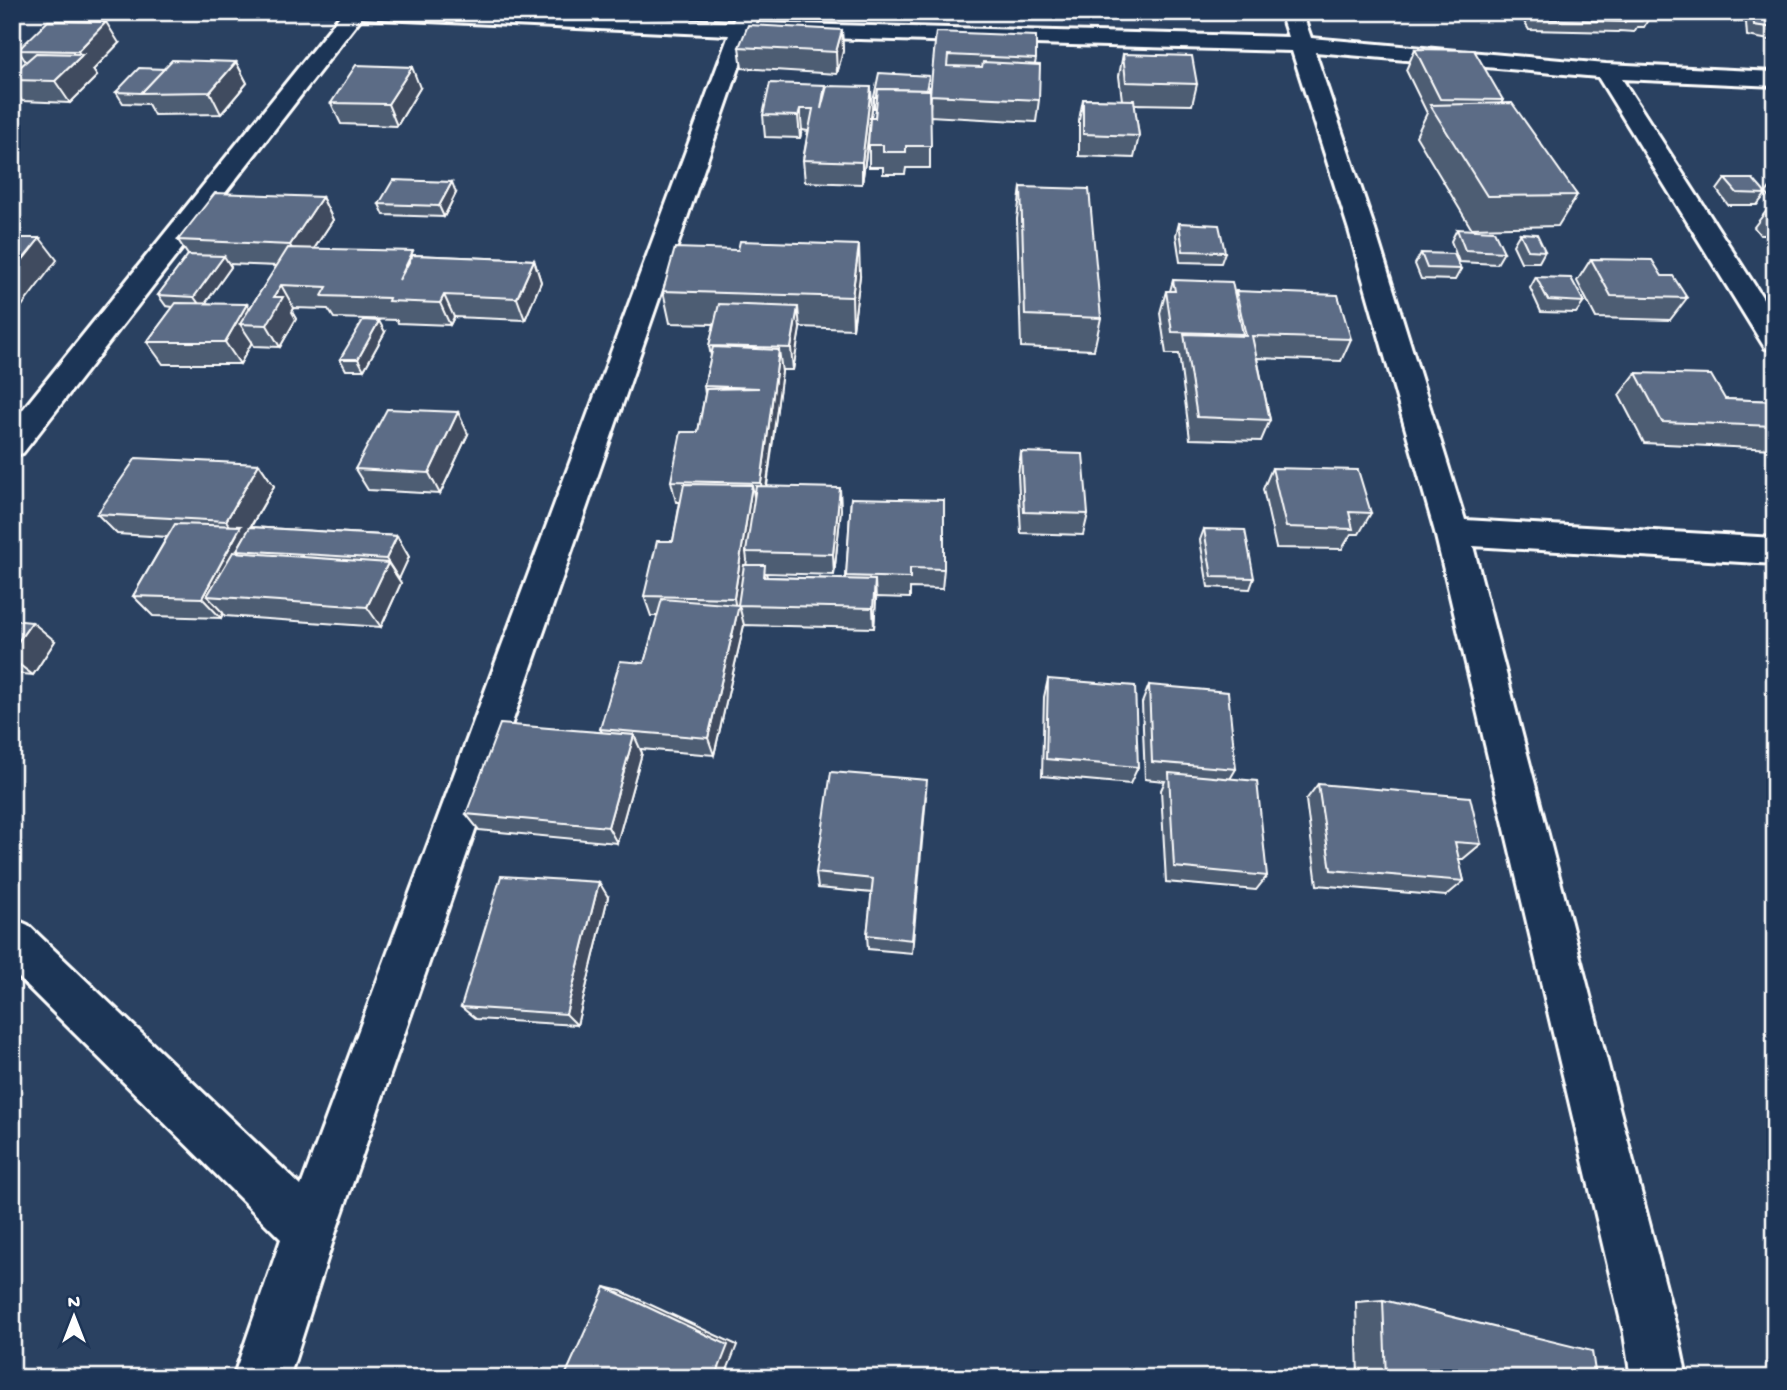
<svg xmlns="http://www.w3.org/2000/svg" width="1787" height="1390" viewBox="0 0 1787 1390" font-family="'Gochi Hand',sans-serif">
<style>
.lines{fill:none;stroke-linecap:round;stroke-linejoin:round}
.street-casing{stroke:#fff;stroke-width:6}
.street{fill:#1d3557;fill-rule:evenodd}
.wall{fill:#4e5d73;stroke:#fff;stroke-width:2;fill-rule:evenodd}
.shaded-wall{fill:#404c5e;stroke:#fff;stroke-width:2}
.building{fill:#5b6c86;stroke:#fff;stroke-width:2}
</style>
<rect width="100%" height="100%" fill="#2a4161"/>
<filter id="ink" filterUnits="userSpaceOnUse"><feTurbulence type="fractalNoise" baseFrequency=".0143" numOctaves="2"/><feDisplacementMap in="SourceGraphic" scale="14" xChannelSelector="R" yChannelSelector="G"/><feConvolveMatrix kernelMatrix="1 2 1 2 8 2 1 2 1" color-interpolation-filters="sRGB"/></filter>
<g filter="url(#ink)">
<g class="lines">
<g class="street-casing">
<path id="street" d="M343,12H512L733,22L737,12H759L755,23L1288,37L1280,12H1302L1311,38L1606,64L1775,72V86L1622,79L1775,317V351L1765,348L1598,77L1315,52L1375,230L1465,520L1775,538V564L1473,546L1678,1334L1687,1378H1631L1624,1334L1435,532L1349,230L1292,51L750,36L336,1231L289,1378H233L281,1239L12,971V918L28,925L301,1186L729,35L361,18L23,453L12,456V423Z"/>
</g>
<use href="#street" class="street"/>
</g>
<g class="wall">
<path d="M1182,12H1252L1250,20H1185Z"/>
<path d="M1521,12H1647L1650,16L1644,27H1637L1634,32L1619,31L1618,32L1529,30L1520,15Z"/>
<path d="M1721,12H1775V41L1747,36L1746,22L1721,18Z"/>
<path d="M842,30L843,51L837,74L742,68L739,47Z"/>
<path d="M936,32L1036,59L1035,64L1039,100L1036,122L930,116V168H906L905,174H883V167H869V132L862,184L805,182L803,160L808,131L802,130L800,138L765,137L763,115L825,93L872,109L871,118H875L876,108H874V97L929,87L930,109Z"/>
<path d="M119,43L93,70L97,76L70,103L22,101L12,88V74L26,62L18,50Z"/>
<path d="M1415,49L1503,100L1501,104L1577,195L1558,226L1471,228L1416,136L1427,113L1406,70Z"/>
<path d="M1123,54L1197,84L1192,105L1134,104L1139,136L1134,158L1079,156V120L1083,99L1122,100L1119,76Z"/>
<path d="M236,62L247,83L221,114L154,115L148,104L123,103L116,92L164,69Z"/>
<path d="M420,88L397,126L341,124L331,103Z"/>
<path d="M1725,179L1766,194L1757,205H1728L1717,190Z"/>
<path d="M1775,181V205L1766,193Z"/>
<path d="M1021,187L1101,318L1094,350L1021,347L1017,219Z"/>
<path d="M456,193L444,217L384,215L379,204Z"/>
<path d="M322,197L333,220L314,249L414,255L534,260L541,282L525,320L454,317L450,325L398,323L397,320L334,318L328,309L294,308L292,312L296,319L280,347L254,346L252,342L240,364H163L147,342L173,307L166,306L158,295L188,255L178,240ZM228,264L277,266L250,308L205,303L231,267Z"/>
<path d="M1771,205H1775V255L1767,244L1774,235H1760L1754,227Z"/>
<path d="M1179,223L1225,252L1221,263L1180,262L1176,235Z"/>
<path d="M1457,229L1504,252L1497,264L1459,262L1451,241Z"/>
<path d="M1520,233L1545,251L1539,262H1521L1513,245Z"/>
<path d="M1421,253L1461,269L1455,280L1421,279L1415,264Z"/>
<path d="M1591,259L1662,276L1687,298L1670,320L1596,318L1577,281Z"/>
<path d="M860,276L853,329L800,327L793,370H782L767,486L841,509L834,575L766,573L767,577L846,579L851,498L944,569L942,589L910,588V598L876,597L874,628L744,625L714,755L640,749L642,753L617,843L479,830L466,814L602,732L600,729L644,663L658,616H651L644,596L673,541L680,502H676L671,481L698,432L705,394L704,386L711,356L709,346L714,324L670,323L663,291Z"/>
<path d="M1536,277L1584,302L1576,313L1541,312L1530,288Z"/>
<path d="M1173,280L1235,294L1236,291L1351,339L1341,361L1257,358L1270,420L1261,441L1190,439L1179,354H1166L1160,313L1166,291H1170Z"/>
<path d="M385,332L364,370H346L340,359Z"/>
<path d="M1636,373L1725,399L1775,401V449L1644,443L1619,395Z"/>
<path d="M468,434L440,494L368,490L355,469Z"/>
<path d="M1021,452L1088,514L1083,535L1021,533L1018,474Z"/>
<path d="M259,464L274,486L251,527L397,536L409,557L398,579L401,583L381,627L225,616L223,613L221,618L153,616L133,596L167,537L117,534L97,514Z"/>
<path d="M1272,468L1371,513L1359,534H1351L1342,549L1276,548L1263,489Z"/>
<path d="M1204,529L1254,578L1250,589L1208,587L1200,540Z"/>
<path d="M12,620L55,641L33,675L12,673Z"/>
<path d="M1048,679L1138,767L1130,784L1042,776L1044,697Z"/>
<path d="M1149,685L1236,769L1230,779L1267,876L1256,890L1166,882L1161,790L1165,781L1145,779L1142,703Z"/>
<path d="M1318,784L1481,844L1463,859H1458L1464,881L1446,896L1317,885L1306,800Z"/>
<path d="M926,797L912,953L868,949L867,935L872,893L818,888L816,873Z"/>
<path d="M608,897L577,1025L476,1019L461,1007Z"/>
<path d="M1383,1300L1596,1378H1358L1356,1302Z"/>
</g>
<g class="shaded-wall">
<path d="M106,22L119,43L93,70L97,76L70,103L55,81L81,56L78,51Z"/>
<path d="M842,30L843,51L837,74L836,52Z"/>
<path d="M236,62L247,83L221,114L210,92Z"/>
<path d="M412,67L420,88L397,126L388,104Z"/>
<path d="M871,87L872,109L862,184V162Z"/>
<path d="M800,109L802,130L800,138L798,116Z"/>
<path d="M452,182L456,193L444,217L439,206Z"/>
<path d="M322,197L333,220L302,267L290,245Z"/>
<path d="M40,238L57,260L12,319V273Z"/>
<path d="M859,245L860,276L853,329L852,297Z"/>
<path d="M224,256L231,267L202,308L194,297Z"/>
<path d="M534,260L541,282L525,320L517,298Z"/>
<path d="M281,285L294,308L292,312L296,319L280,347L267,325L274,297Z"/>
<path d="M444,295L454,317L450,325L440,303Z"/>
<path d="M247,304L260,324H240L252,342L240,364L225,342Z"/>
<path d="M798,307L800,329L793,370L791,348Z"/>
<path d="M379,321L385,332L364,370L358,359Z"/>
<path d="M779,350L782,372L764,504L761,483Z"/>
<path d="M458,412L468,434L440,494L429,473Z"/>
<path d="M259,464L274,486L237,550L249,564L207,596L223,613L221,618L202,598L237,534L226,521Z"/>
<path d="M752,485L756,506L746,552L747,560L740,605H739L744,625L714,755L708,738L737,614L734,598Z"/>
<path d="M840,488L841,509L834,575L833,554Z"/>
<path d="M397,536L409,557L399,579L386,559Z"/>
<path d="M388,563L401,583L381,627L367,607Z"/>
<path d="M875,580L876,600L874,628L873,608Z"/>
<path d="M32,622L55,641L33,675L12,659V650Z"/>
<path d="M634,735L642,753L617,843L608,827Z"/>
<path d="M599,882L608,897L577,1025L566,1014Z"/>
<path d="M605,1287L621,1291L737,1345L724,1378H715Z"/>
</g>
<g class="building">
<path d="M1530,12L1617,13L1624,22L1535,19Z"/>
<path d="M1619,12H1647L1650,16H1637L1641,21H1626Z"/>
<path d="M1753,12H1775V28L1754,25Z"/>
<path d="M48,21L106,22L78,51L18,50Z"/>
<path d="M748,25L842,30L836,52L739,47Z"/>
<path d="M936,32L1036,36V59L948,55L947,66L982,67L983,62L1040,65L1039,100L930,95Z"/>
<path d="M1415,49L1474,50L1503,100L1440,99Z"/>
<path d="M36,53L83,54L55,81L12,80V74Z"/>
<path d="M1123,54L1192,56L1197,84L1126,82Z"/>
<path d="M172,60L236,62L210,92L141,93Z"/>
<path d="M356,65L412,67L388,104L331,103Z"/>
<path d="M139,68L164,69L141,93L116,92Z"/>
<path d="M879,73L929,76L926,90L878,89L877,97H874Z"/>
<path d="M770,83L825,85L821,109L827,86L871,87L862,162L803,160L813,109H800L798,116L763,115Z"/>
<path d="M878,89L930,90L931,146H906V152H883V145H868L870,118H875Z"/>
<path d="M1083,99L1134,100L1139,136L1083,134Z"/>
<path d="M1512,103L1577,195L1487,196L1430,105Z"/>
<path d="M1725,179H1753L1766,194L1737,193Z"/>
<path d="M393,180L452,182L439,206L379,204Z"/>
<path d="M1021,187L1089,189L1101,318L1025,315Z"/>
<path d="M215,193L322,197L290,245L178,240Z"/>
<path d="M1179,223L1219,225L1225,252L1183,251Z"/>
<path d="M1457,229L1494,231L1504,252L1465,250Z"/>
<path d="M1520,233L1537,234L1545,251L1528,250Z"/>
<path d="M12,238H40L12,273Z"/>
<path d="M740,241L859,245L852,297L663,291L675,248L738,250Z"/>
<path d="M288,248L413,251L399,280L413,255L534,260L517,298L444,295L440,303L388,301L389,298L322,296L327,287L281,285L274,297H283L267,325L240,324Z"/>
<path d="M1421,253L1454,254L1461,269L1427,268Z"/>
<path d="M188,255L224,256L194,297L158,295Z"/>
<path d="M1591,259L1652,260L1662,276H1673L1687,298L1611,296Z"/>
<path d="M1536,277L1571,278L1584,302L1548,300Z"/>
<path d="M1173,280L1232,282L1243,334L1172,332L1166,291H1175Z"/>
<path d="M1236,291L1338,295L1351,339L1252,336L1270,420L1197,417L1184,334L1246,336Z"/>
<path d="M176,303L247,304L225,342H147Z"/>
<path d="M719,304L798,307L791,348L709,346Z"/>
<path d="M363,320L379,321L358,359H340Z"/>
<path d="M713,347L779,350L761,483L671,481L681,432H698L706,389L759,388L704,386Z"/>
<path d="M1636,373L1711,375L1725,399L1775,401V426L1662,422Z"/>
<path d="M387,409L458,412L429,473L355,469Z"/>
<path d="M1021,452L1083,454L1088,514L1024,512Z"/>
<path d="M136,458L259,464L226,521L97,514Z"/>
<path d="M1272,468L1358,470L1371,513L1349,512L1353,529L1286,527Z"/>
<path d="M684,484L752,485L734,598L644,596L657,541H673Z"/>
<path d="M756,486L840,488L833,554L746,552Z"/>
<path d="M851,498L944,500V569L910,568V578L846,576Z"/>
<path d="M175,524L241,526L202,598L133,596Z"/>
<path d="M250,527L397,536L386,559L237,550Z"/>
<path d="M1204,529L1245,530L1254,578L1212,577Z"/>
<path d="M233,552L388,563L367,607L207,596Z"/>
<path d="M744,565H765L764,577L875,580L873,608L739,605L708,738L600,729L620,661L644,663L662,599L738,605Z"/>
<path d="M12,620L32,622L12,650Z"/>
<path d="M1048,679L1135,686L1138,767L1046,759Z"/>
<path d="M1149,685L1228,692L1236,769L1152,762Z"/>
<path d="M500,724L634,735L608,827L466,814Z"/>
<path d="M831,772L927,780L912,940L867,935L873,879L816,873Z"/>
<path d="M1169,773L1257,781L1267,876L1174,867Z"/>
<path d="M1318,784L1470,797L1481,844L1455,842L1464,881L1331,870Z"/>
<path d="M501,876L599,882L566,1014L461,1007Z"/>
<path d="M605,1287L728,1345L715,1378H564Z"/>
<path d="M1383,1300L1592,1351L1596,1378H1386Z"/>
</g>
</g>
<rect width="1787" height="1390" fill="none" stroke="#1d3557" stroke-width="42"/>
<rect x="21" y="21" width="1745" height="1348" fill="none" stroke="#fff" stroke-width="2.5" filter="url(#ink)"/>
<g transform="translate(74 1317)" stroke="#1d3557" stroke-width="5" paint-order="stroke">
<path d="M0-5L12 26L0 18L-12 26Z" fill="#ffffff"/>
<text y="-10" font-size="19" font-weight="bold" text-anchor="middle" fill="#ffffff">N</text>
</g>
</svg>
